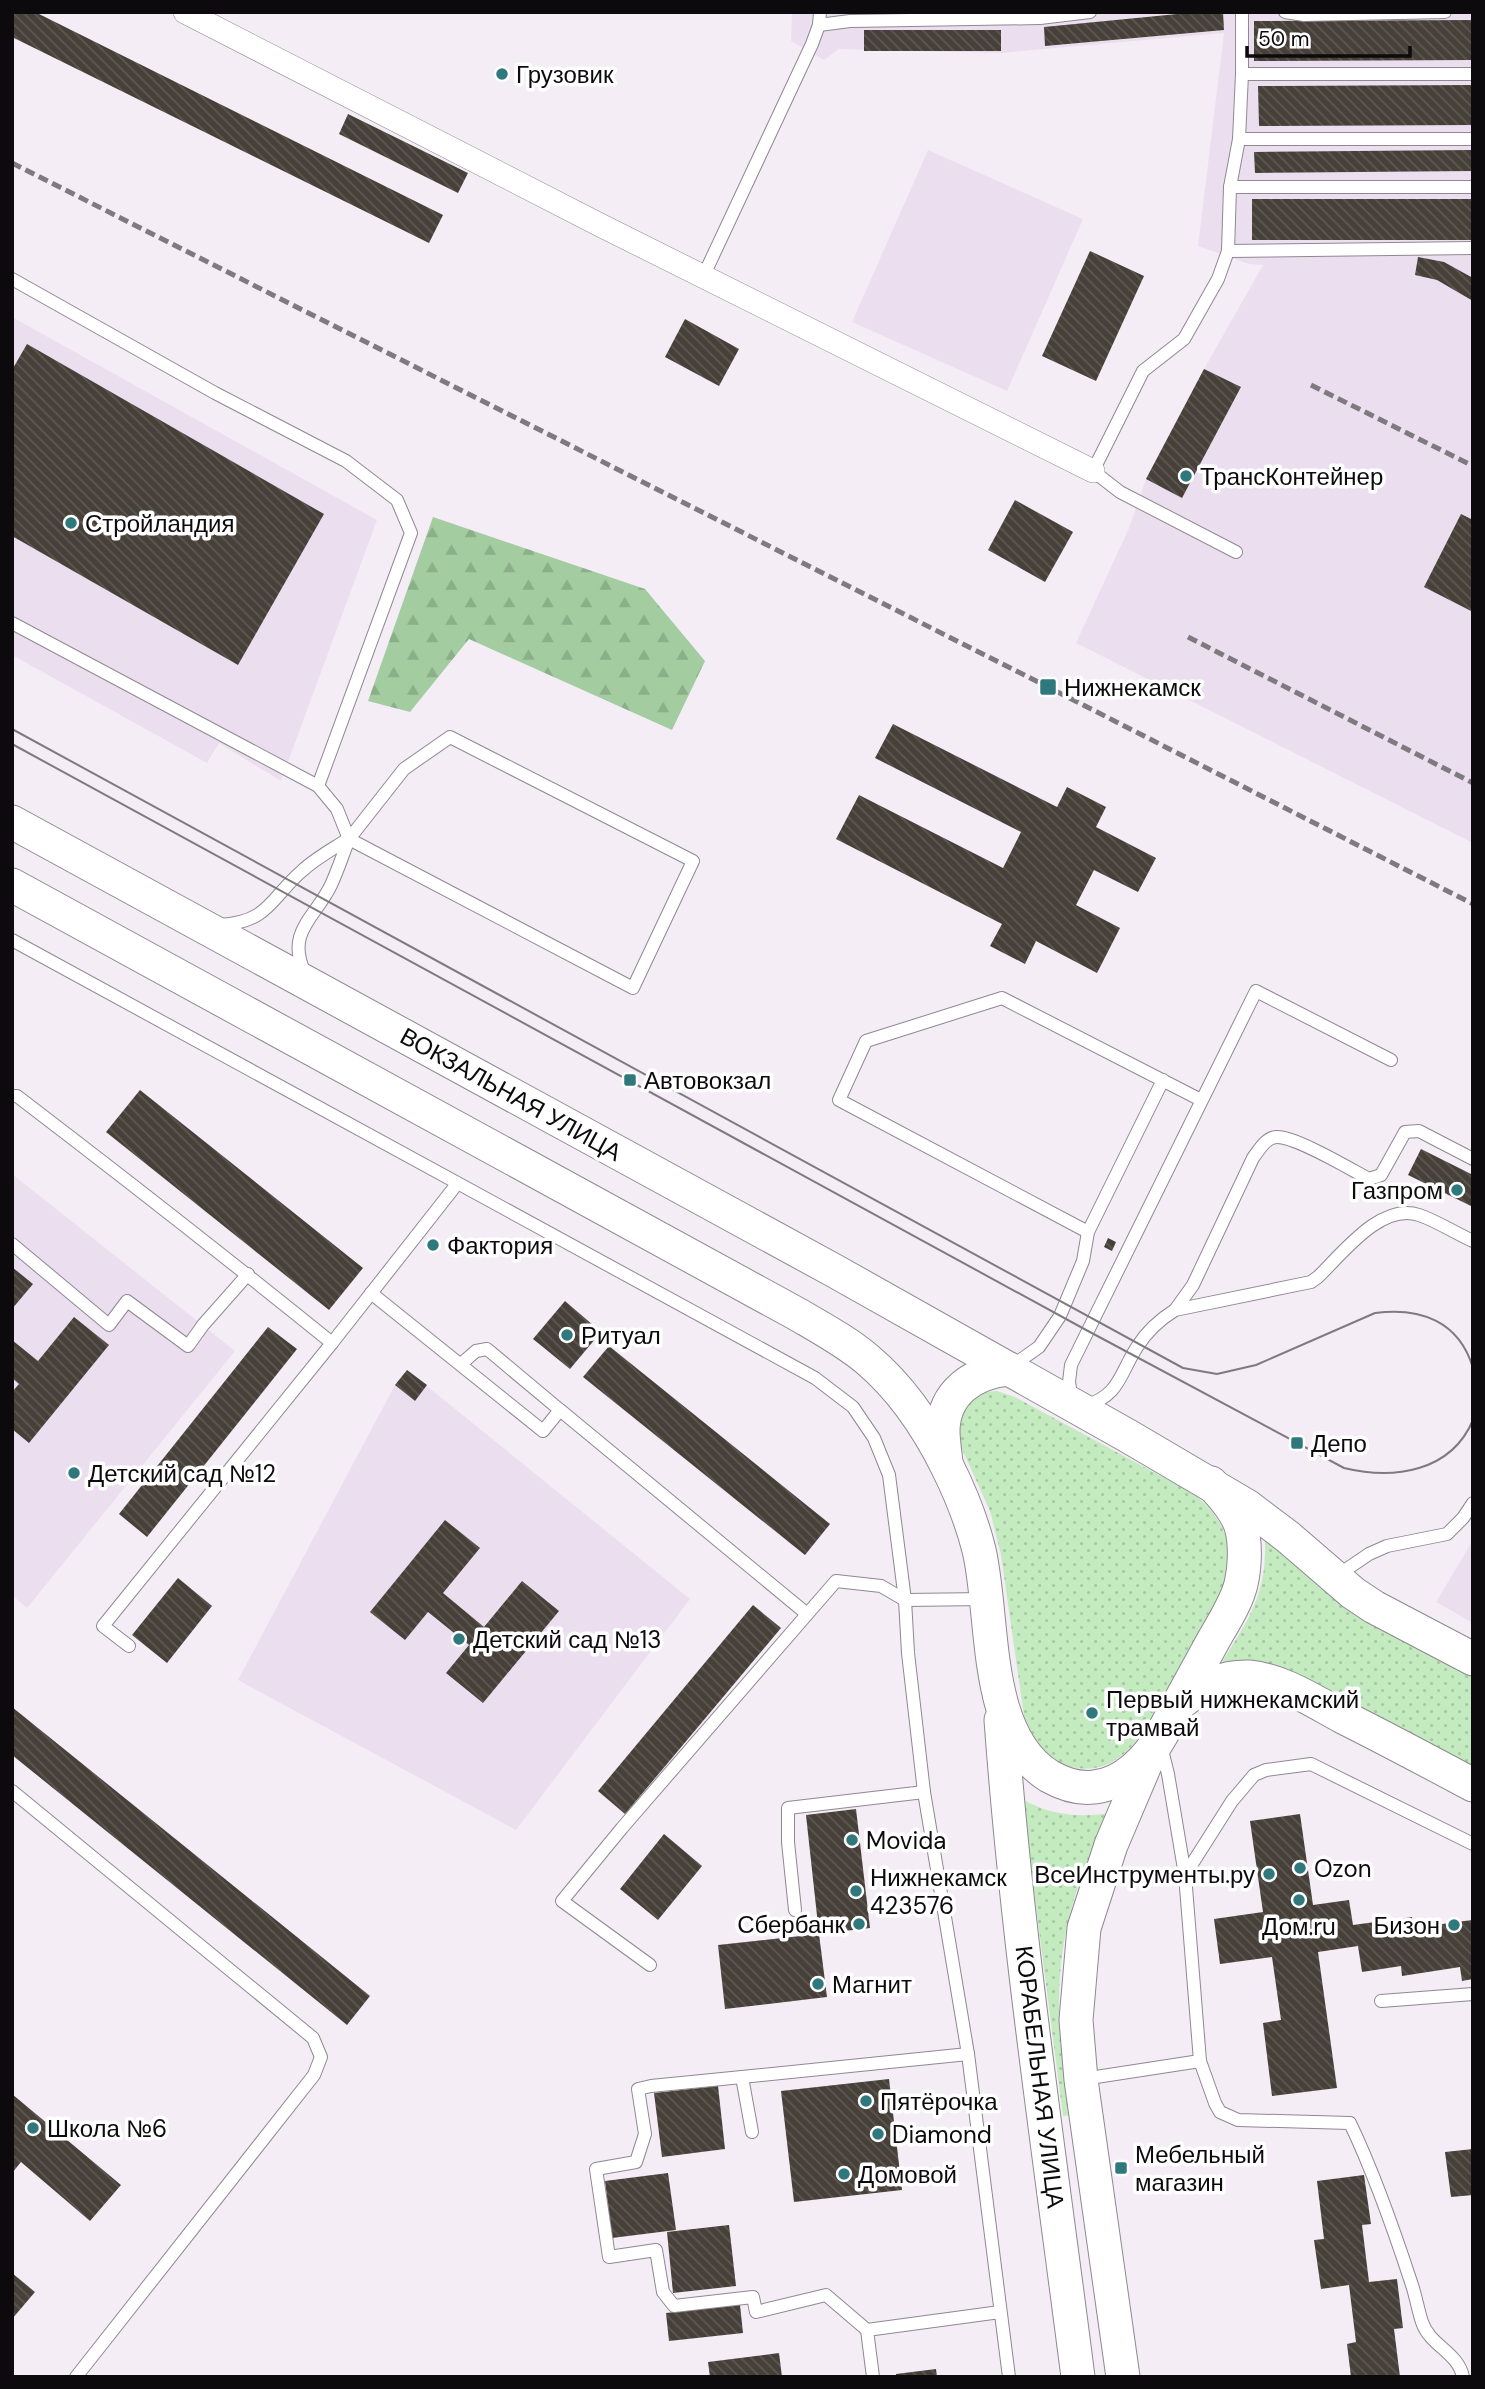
<svg xmlns="http://www.w3.org/2000/svg" width="1485" height="2389" viewBox="0 0 1485 2389" font-family="'DM Sans',sans-serif">
<style>
.built{fill:#ebdfef}
.grass{fill:url(#grass-dots)}
.forest{fill:url(#forest-firs)}
.building{fill:url(#building-back-hatch)}
.lines{fill:none;stroke-linecap:round;stroke-linejoin:round}
.lane-casing{stroke:#8f8891;stroke-width:14}
.street-casing{stroke:#8f8891;stroke-width:24}
.secondary-casing{stroke:#8f8891;stroke-width:35}
.lane{stroke:#fff;stroke-width:12}
.street{stroke:#fff;stroke-width:23}
.secondary{stroke:#fff;stroke-width:33}
.tram{stroke:#7f7a80;stroke-width:2}
.rail{stroke:#7f7a80;stroke-width:5;stroke-dasharray:10 5;stroke-linecap:butt}
.poi-dot{fill:#2f797c;stroke:#fff;stroke-width:2.5}
.labels{text-anchor:middle;dominant-baseline:central;stroke-width:7;stroke-linejoin:round;paint-order:stroke}
.poi-label{font-size:24px;fill:#0d0a0d;stroke:#fff;text-anchor:start}
.street-label{font-size:24px;fill:#0d0a0d;stroke:#fff}
</style>
<defs>
<pattern id="grass-dots" width="8" height="8" patternUnits="userSpaceOnUse" patternTransform="scale(1.75)"><rect width="8" height="8" fill="#c4ebc0"/><path d="M2 2h.1M6 6h.1" fill="none" stroke="#a7c8a4" stroke-width="1.8" stroke-linecap="round"/></pattern>
<pattern id="forest-firs" width="22" height="20" patternUnits="userSpaceOnUse" patternTransform="scale(1.75)"><rect width="22" height="20" fill="#a3cda0"/><path d="M5 1l3.5 6h-7zM16 11l3.5 6h-7z" fill="#8baf89"/></pattern>
<pattern id="building-back-hatch" width="6" height="6" patternUnits="userSpaceOnUse" patternTransform="scale(1.75)"><rect width="6" height="6" fill="#464039"/><path d="M-1 5l2 2M0 0l6 6M5-1l2 2" fill="none" stroke="#5c5852"/></pattern>
</defs>
<rect width="100%" height="100%" fill="#f4edf6"/>
<g class="built">
<path d="M792,12H1473V843L1076,643L1129,528L1146,479L1204,369L1263,265L1249,264L1198,246L1224,33L1000,53L839,49L824,60L791,41Z"/>
<path d="M928,150L1083,219L1007,391L852,322Z"/>
<path d="M12,317L377,520L281,781L219,743L207,763L12,655Z"/>
<path d="M12,1174L235,1351L27,1608L12,1595Z"/>
<path d="M407,1370L690,1599L516,1830L238,1680L395,1385Z"/>
<path d="M1473,1540V1623L1436,1602Z"/>
</g>
<g class="grass">
<path d="M997,1391L1015,1397L1194,1494C1213,1510 1230,1531 1229,1558C1229,1590 1199,1632 1183,1660C1167,1689 1153,1721 1131,1747C1127,1752 1120,1757 1114,1761C1097,1771 1076,1771 1058,1762C1040,1752 1029,1736 1024,1716L1001,1555L990,1511L961,1447L959,1431L960,1417L967,1405L983,1392Z"/>
<path d="M1265,1540L1334,1598L1473,1675V1771L1219,1667C1247,1621 1267,1597 1265,1540Z"/>
<path d="M1022,1799C1050,1815 1078,1818 1110,1813C1083,1863 1064,1919 1060,1976C1056,2022 1066,2070 1072,2115L1063,2116Z"/>
</g>
<path class="forest" d="M433,517L645,589L705,661L672,730L469,639L410,712L368,701Z"/>
<g class="building">
<path d="M12,12H35L443,215L429,243L12,37Z"/>
<path d="M1198,12H1223L1224,30L1045,46L1044,27Z"/>
<path d="M1473,20V60L1254,61V21Z"/>
<rect x="864" y="30" width="137" height="21"/>
<path d="M1473,85V125L1259,126L1258,86Z"/>
<path d="M348,114L468,173L458,193L339,134Z"/>
<path d="M1473,150V171L1255,173L1254,152Z"/>
<rect x="1252" y="199" width="221" height="41"/>
<path d="M1090,251L1144,276L1096,381L1042,356Z"/>
<path d="M1418,257L1444,262L1473,278V301L1437,280L1415,275Z"/>
<path d="M685,319L739,349L719,386L665,357Z"/>
<path d="M27,344L324,514L238,665L12,536V370Z"/>
<path d="M1204,369L1241,387L1182,498L1146,479Z"/>
<path d="M1015,500L1073,532L1045,582L988,550Z"/>
<path d="M1461,514L1473,520V612L1424,587Z"/>
<path d="M893,724L1057,807L1067,787L1106,807L1096,827L1156,858L1138,892L1094,870L1076,905L1120,928L1097,973L1036,941L1025,964L990,946L1002,924L836,839L859,795L1003,868L1021,832L875,758Z"/>
<path d="M140,1090L363,1268L329,1310L106,1132Z"/>
<path d="M1421,1149L1473,1175V1207L1408,1175Z"/>
<path d="M1108,1238L1116,1242L1112,1251L1104,1247Z"/>
<path d="M12,1267L33,1284L12,1309Z"/>
<path d="M565,1301L601,1332L570,1369L533,1339Z"/>
<path d="M74,1317L109,1345L29,1443L12,1429V1392L19,1384L12,1378V1340L38,1361Z"/>
<path d="M268,1327L297,1349L147,1537L119,1514Z"/>
<path d="M609,1346L830,1524L805,1555L583,1377Z"/>
<path d="M407,1370L427,1385L415,1401L395,1385Z"/>
<path d="M445,1520L480,1548L443,1593L484,1627L522,1581L559,1611L483,1703L446,1673L469,1645L428,1612L405,1640L370,1612Z"/>
<path d="M178,1578L212,1606L167,1663L132,1635Z"/>
<path d="M753,1605L781,1628L625,1814L598,1791Z"/>
<path d="M12,1707L370,1996L347,2025L12,1755Z"/>
<path d="M856,1809L870,1928L819,1934L806,1815Z"/>
<path d="M1300,1814L1313,1905L1349,1900L1353,1925L1412,1917L1413,1928L1472,1920L1473,1979L1462,1981L1460,1967L1402,1976L1401,1966L1362,1972L1358,1946L1318,1952L1337,2088L1272,2096L1263,2023L1281,2020L1272,1957L1220,1964L1214,1919L1263,1912L1250,1821Z"/>
<path d="M664,1834L702,1866L658,1920L620,1889Z"/>
<path d="M819,1934L827,1997L725,2009L718,1945Z"/>
<path d="M889,2079L902,2190L794,2202L781,2091Z"/>
<path d="M718,2086L725,2149L662,2157L654,2093Z"/>
<path d="M12,2094L121,2185L90,2221L21,2162L12,2173Z"/>
<path d="M1473,2149V2195L1451,2197L1445,2152Z"/>
<path d="M668,2173L676,2230L612,2238L605,2181Z"/>
<path d="M1364,2175L1371,2224L1362,2225L1369,2282L1397,2279L1403,2328L1394,2329L1400,2377H1351L1347,2344L1356,2342L1349,2285L1321,2289L1314,2240L1324,2239L1317,2181Z"/>
<path d="M729,2225L736,2286L673,2293L667,2232Z"/>
<path d="M12,2273L35,2292L12,2319Z"/>
<path d="M740,2305L743,2333L669,2341L666,2313Z"/>
<path d="M779,2353L782,2377H710L708,2362Z"/>
<path d="M936,2369L937,2377H896V2374Z"/>
</g>
<g class="lines">
<g class="lane-casing">
<g id="lane">
<path d="M1285,12L1304,15L1445,12"/>
<path d="M819,25L850,21L1040,18L1090,12"/>
<path d="M1242,74H1473"/>
<path d="M1239,139H1473"/>
<path d="M1230,187H1473"/>
<path d="M1228,251L1473,248"/>
<path d="M703,277L812,44L819,25L820,12"/>
<path d="M12,279L215,393L346,461L397,500L411,533L318,786"/>
<path d="M1236,552L1120,492L1093,471L1143,371L1184,339L1218,279L1228,251L1230,187L1239,139L1242,74V12"/>
<path d="M12,623L318,786L337,809L349,839C343,854 338,870 331,885C316,917 285,932 305,973"/>
<path d="M450,737L693,861L633,988L349,839L404,769Z"/>
<path d="M219,925C270,922 270,898 303,870C316,858 333,849 348,839"/>
<path d="M12,940L815,1378L853,1407L874,1438L889,1475L905,1600L908,1653L924,1792L968,2054L1009,2377"/>
<path d="M12,1096H17C123,1177 228,1259 332,1343L457,1184"/>
<path d="M1088,1232L839,1100L866,1041L1002,998L1201,1100"/>
<path d="M12,1244L109,1325L127,1301L188,1346L203,1325L248,1274"/>
<path d="M371,1293L543,1431L560,1410L807,1614"/>
<path d="M1175,1310L1193,1285L1253,1158C1259,1150 1266,1137 1277,1137C1297,1137 1350,1169 1369,1179L1381,1175L1405,1132L1419,1131L1473,1159"/>
<path d="M461,1364L476,1351L487,1349L560,1410"/>
<path d="M1012,1366L1039,1347L1060,1316L1083,1261L1088,1232L1163,1080"/>
<path d="M1072,1401L1069,1382L1071,1365L1256,991L1391,1060"/>
<path d="M1085,1406C1120,1395 1119,1375 1137,1347C1147,1331 1159,1320 1175,1310L1311,1282L1318,1277C1342,1254 1381,1202 1419,1215C1437,1221 1455,1233 1473,1241"/>
<path d="M1338,1575L1369,1554L1387,1546L1447,1534L1463,1518L1473,1503"/>
<path d="M129,1646L103,1626L332,1343"/>
<path d="M1161,1746L1168,1774L1185,1875L1200,2061L1215,2103L1220,2112L1238,2120L1350,2123C1375,2175 1394,2230 1412,2285C1416,2297 1418,2310 1422,2322C1430,2346 1458,2352 1463,2377"/>
<path d="M12,1791L313,2038L321,2057L314,2075L76,2377"/>
<path d="M1185,1875L1232,1801L1254,1775L1266,1770L1311,1764L1473,1844"/>
<path d="M795,1910L788,1842V1808L924,1792"/>
<path d="M650,1965L562,1901L622,1828L823,1596L836,1581L881,1586L905,1600L986,1599"/>
<path d="M1381,2001L1473,1994"/>
<path d="M742,2077L651,2086L638,2089L645,2134L636,2162L596,2169L609,2257L656,2250L663,2292L674,2306L753,2297L756,2312L826,2295L867,2330"/>
<path d="M1083,2079L1200,2061"/>
<path d="M752,2132L742,2077L968,2054"/>
<path d="M873,2377L867,2330L1000,2312"/>
</g>
</g>
<g class="street-casing">
<path id="street" d="M185,12L602,226L1093,471"/>
</g>
<g class="secondary-casing">
<g id="secondary">
<path d="M12,822L833,1270L1128,1436L1247,1506L1288,1537L1353,1593L1374,1607L1473,1659"/>
<path d="M12,885L797,1314C821,1328 847,1342 868,1360C901,1388 928,1428 947,1466C960,1492 972,1522 979,1550C995,1618 982,1734 1049,1776C1063,1784 1078,1789 1094,1787C1124,1784 1148,1759 1162,1734C1179,1703 1196,1672 1213,1641C1223,1623 1236,1604 1241,1584C1245,1567 1246,1544 1241,1526C1235,1509 1222,1496 1211,1483"/>
<path d="M946,1463C945,1452 943,1441 943,1430C944,1392 974,1372 1009,1369"/>
<path d="M1180,1703C1200,1687 1222,1676 1249,1677C1282,1680 1315,1702 1343,1717C1387,1739 1430,1762 1473,1785"/>
<path d="M1001,1720C1017,1940 1050,2158 1078,2377"/>
<path d="M1123,2377L1081,2080L1076,2020L1084,1928L1111,1845L1148,1758"/>
</g>
</g>
<use href="#lane" class="lane"/>
<use href="#street" class="street"/>
<use href="#secondary" class="secondary"/>
<g class="tram">
<path d="M12,729L1183,1368L1217,1374L1256,1365L1375,1313C1420,1307 1459,1321 1473,1368"/>
<path d="M12,744L1088,1331L1344,1468C1394,1480 1451,1472 1473,1420"/>
</g>
<g class="rail">
<path d="M12,163L1048,687L1473,904"/>
<path d="M1311,385L1473,466"/>
<path d="M1188,637L1473,783"/>
</g>
</g>
<g class="poi-dot">
<circle cx="502" cy="74" r="7"/>
<circle cx="1186" cy="476" r="7"/>
<circle cx="71" cy="523" r="7"/>
<rect x="1039" y="678" width="18" height="18" rx="3.5"/>
<rect x="623" y="1073" width="14" height="14" rx="3.5"/>
<circle cx="1457" cy="1190" r="7"/>
<circle cx="433" cy="1245" r="7"/>
<circle cx="567" cy="1335" r="7"/>
<rect x="1290" y="1436" width="14" height="14" rx="3.5"/>
<circle cx="74" cy="1473" r="7"/>
<circle cx="459" cy="1639" r="7"/>
<circle cx="1092" cy="1713" r="7"/>
<circle cx="852" cy="1840" r="7"/>
<circle cx="1300" cy="1868" r="7"/>
<circle cx="1269" cy="1874" r="7"/>
<circle cx="856" cy="1891" r="7"/>
<circle cx="1299" cy="1900" r="7"/>
<circle cx="859" cy="1924" r="7"/>
<circle cx="1454" cy="1925" r="7"/>
<circle cx="818" cy="1984" r="7"/>
<circle cx="866" cy="2101" r="7"/>
<circle cx="33" cy="2128" r="7"/>
<circle cx="878" cy="2134" r="7"/>
<rect x="1114" y="2161" width="14" height="14" rx="3.5"/>
<circle cx="844" cy="2174" r="7"/>
</g>
<g class="labels">
<g class="poi-label">
<text x="516" y="74">Грузовик</text>
<text x="1200" y="476">ТрансКонтейнер</text>
<text x="85" y="523">Стройландия</text>
<text x="1064" y="687">Нижнекамск</text>
<text x="644" y="1080">Автовокзал</text>
<text x="1443" y="1190" text-anchor="end">Газпром</text>
<text x="447" y="1245">Фактория</text>
<text x="581" y="1335">Ритуал</text>
<text x="1311" y="1443">Депо</text>
<text x="88" y="1473">Детский сад №12</text>
<text x="473" y="1639">Детский сад №13</text>
<text x="1106" y="1699">Первый нижнекамский<tspan x="1106" dy="28">трамвай</tspan></text>
<text x="866" y="1840">Movida</text>
<text x="1314" y="1868">Ozon</text>
<text x="1255" y="1874" text-anchor="end">ВсеИнструменты.ру</text>
<text x="870" y="1877">Нижнекамск<tspan x="870" dy="28">423576</tspan></text>
<text x="845" y="1924" text-anchor="end">Сбербанк</text>
<text x="1440" y="1925" text-anchor="end">Бизон</text>
<text x="1299" y="1926" text-anchor="middle">Дом.ru</text>
<text x="832" y="1984">Магнит</text>
<text x="880" y="2101">Пятёрочка</text>
<text x="47" y="2128">Школа №6</text>
<text x="892" y="2134">Diamond</text>
<text x="1135" y="2154">Мебельный<tspan x="1135" dy="28">магазин</tspan></text>
<text x="858" y="2174">Домовой</text>
</g>
<g class="street-label">
<text transform="translate(511 1094) rotate(29)">ВОКЗАЛЬНАЯ УЛИЦА</text>
<text transform="translate(1040 2077) rotate(83)">КОРАБЕЛЬНАЯ УЛИЦА</text>
</g>
</g>
<rect width="1485" height="2389" fill="none" stroke="#0d0a0d" stroke-width="28"/>
<path d="M1247 46v10h163v-10" fill="none" stroke="#0d0a0d" stroke-width="3.5"/>
<text x="1258" y="46" font-size="21" fill="#0d0a0d" stroke="#ffffff" stroke-width="5" paint-order="stroke">50 m</text>
</svg>
